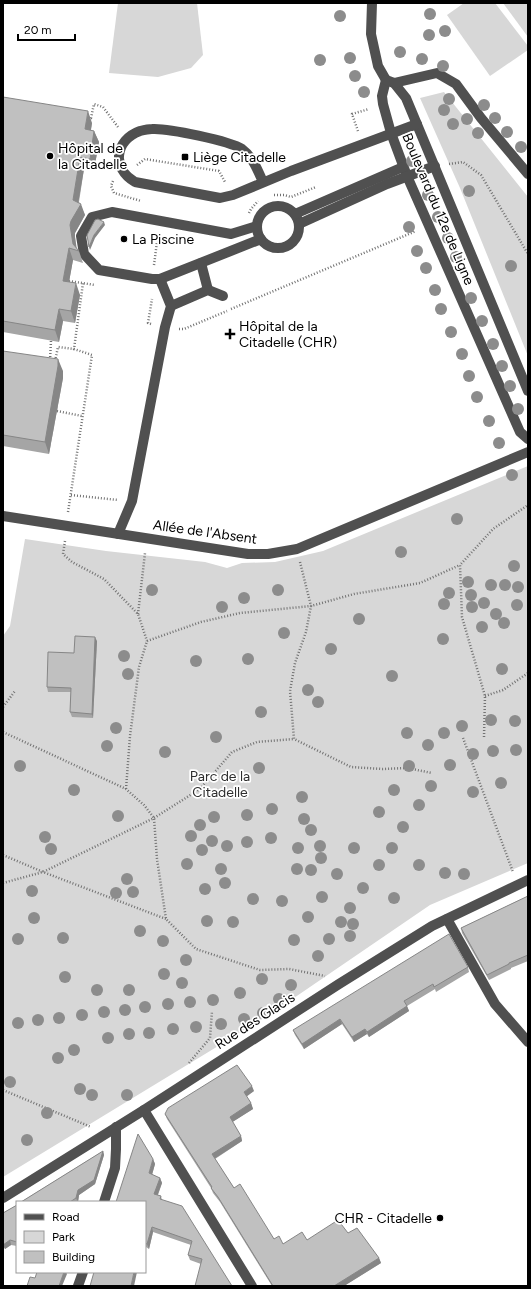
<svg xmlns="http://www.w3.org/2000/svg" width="531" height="1289" viewBox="0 0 531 1289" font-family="Figtree,sans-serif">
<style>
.green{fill:#d7d7d7}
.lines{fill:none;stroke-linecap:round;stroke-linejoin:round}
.path{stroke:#727272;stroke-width:2.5;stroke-dasharray:1 2;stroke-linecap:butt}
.minor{stroke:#505050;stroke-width:10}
.tree{fill:#8c8c8c}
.wall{fill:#a5a5a5}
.shaded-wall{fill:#868686}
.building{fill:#c0c0c0;stroke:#868686}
.poi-dot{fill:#000;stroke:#fff;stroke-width:1.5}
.labels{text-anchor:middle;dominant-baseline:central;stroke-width:3.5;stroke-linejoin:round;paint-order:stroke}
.poi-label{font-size:14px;fill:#000;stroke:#fff;text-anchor:start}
.street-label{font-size:14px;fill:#000;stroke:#fff}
.park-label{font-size:14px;fill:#2e2e2e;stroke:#fff}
</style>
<rect width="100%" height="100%" fill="#fff"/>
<g class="green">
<path d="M118,3H197L203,55L191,68L158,77L109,73Z"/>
<path d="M464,3H495L528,46V50L490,76L447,15Z"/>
<path d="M503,3H528V37Z"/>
<path d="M444,92L528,197V356L460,188L420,98Z"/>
<path d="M528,466V863L430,905L269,1015L3,1177V636L10,626L25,539L106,551L205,562L227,568L242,563L275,562L323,551Z"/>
</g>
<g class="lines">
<g class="path">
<path d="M88,117L91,118L94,104L103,107L118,127"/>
<path d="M358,131L352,114L369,109"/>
<path d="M449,164L463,162L481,175L528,254"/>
<path d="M137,165L145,159L219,171L225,182"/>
<path d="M113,181L111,186L114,193L141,201"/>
<path d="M274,195H284L291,197L316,187"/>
<path d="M249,213L251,209L258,201"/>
<path d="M154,265L158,234"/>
<path d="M69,281L95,285"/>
<path d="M231,309L416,231"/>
<path d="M151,324L148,323L152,299"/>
<path d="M179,329H184L227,311"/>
<path d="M50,360L51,341"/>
<path d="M55,361L58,347L74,349"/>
<path d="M57,411L82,416"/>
<path d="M71,495L118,500"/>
<path d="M68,512L92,355L74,349L83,283"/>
<path d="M65,541L63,554L72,562L104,579L138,614L147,641"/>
<path d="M300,562L311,606L306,632L295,663L290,691L294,739L351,767L383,769L407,768L432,773"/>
<path d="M138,614L145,553"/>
<path d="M485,696L503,690L528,673"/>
<path d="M3,707L15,691"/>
<path d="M3,732L126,789L144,805L154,818L157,859L166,919L196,949L260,970L289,969L325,976"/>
<path d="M484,737L485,696L462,617L460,565L493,529L528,505"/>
<path d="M463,738L513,872"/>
<path d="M126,789L130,736L139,667L147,641L201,622L240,613L311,606L354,594L420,583L460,565"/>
<path d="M3,855L43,872L166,919"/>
<path d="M3,883L43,872L154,818L200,789L232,752L257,742L294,739"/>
<path d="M189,1063L210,1038L212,1011"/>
<path d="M3,1090L91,1127"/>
</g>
<g class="minor">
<path d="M372,3L371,34L378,66L386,80"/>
<path d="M386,80L382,96L383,104L391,133L407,176L520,432L528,439"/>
<path d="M386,80L394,83L406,98L528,391"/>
<path d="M394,83L437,73L456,84L481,118L528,174"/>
<path d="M263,182C258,171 253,157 242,149C230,141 168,128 152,129C149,129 144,130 140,131C115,140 111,168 135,182L220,198L233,195L291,171L417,124"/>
<circle cx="278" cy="227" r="21"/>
<path d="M295,214L403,167"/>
<path d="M299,224L387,184L435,166"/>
<path d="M257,226L231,234L112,212L92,217L81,236L84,254L99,270L152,279H160L261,239"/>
<path d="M201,263L208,290"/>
<path d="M171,306L208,290L223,296"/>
<path d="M3,516L248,554H268L297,549L528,452"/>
<path d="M118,534L132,501L165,327L171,306L160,279"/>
<path d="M447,919L495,1004L528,1042"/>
<path d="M144,1110L252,1286"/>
<path d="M3,1198L144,1110L339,984L432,926L528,880"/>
<path d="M104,1202L115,1168L116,1149V1127"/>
<path d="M78,1286L83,1272"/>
</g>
</g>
<g class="tree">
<circle cx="430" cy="14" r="6"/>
<circle cx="340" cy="16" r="6"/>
<circle cx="445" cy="31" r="6"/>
<circle cx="429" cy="35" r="6"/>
<circle cx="400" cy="52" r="6"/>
<circle cx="350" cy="58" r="6"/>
<circle cx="422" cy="59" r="6"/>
<circle cx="320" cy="60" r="6"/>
<circle cx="443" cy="66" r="6"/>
<circle cx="355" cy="76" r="6"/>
<circle cx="364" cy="92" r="6"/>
<circle cx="449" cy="99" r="6"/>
<circle cx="484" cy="105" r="6"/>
<circle cx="444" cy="110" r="6"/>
<circle cx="495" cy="118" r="6"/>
<circle cx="467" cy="119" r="6"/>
<circle cx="453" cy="124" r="6"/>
<circle cx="507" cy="132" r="6"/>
<circle cx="478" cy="133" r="6"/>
<circle cx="521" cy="147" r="6"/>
<circle cx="412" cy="161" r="6"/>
<circle cx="469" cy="191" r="6"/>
<circle cx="428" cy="195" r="6"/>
<circle cx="438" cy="217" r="6"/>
<circle cx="409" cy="227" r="6"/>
<circle cx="448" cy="238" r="6"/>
<circle cx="417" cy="251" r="6"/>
<circle cx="456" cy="257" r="6"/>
<circle cx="511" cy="266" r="6"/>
<circle cx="426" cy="268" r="6"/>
<circle cx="435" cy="290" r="6"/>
<circle cx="471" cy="298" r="6"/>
<circle cx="441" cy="309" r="6"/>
<circle cx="482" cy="321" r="6"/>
<circle cx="451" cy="332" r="6"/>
<circle cx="493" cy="344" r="6"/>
<circle cx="462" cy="354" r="6"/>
<circle cx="502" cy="366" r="6"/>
<circle cx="469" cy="376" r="6"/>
<circle cx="510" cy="386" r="6"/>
<circle cx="477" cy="397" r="6"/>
<circle cx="518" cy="409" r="6"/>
<circle cx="489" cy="421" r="6"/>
<circle cx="499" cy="443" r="6"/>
<circle cx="512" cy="475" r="6"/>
<circle cx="457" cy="519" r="6"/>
<circle cx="401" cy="552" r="6"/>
<circle cx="514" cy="566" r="6"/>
<circle cx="468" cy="582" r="6"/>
<circle cx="491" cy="585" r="6"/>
<circle cx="505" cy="585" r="6"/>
<circle cx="518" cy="587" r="6"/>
<circle cx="152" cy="590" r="6"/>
<circle cx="278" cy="590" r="6"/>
<circle cx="449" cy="593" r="6"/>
<circle cx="471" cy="595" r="6"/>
<circle cx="244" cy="598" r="6"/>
<circle cx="484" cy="603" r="6"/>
<circle cx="444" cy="604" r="6"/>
<circle cx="517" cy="605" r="6"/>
<circle cx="222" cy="607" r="6"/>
<circle cx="472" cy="607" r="6"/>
<circle cx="496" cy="614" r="6"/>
<circle cx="359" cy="619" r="6"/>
<circle cx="504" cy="623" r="6"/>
<circle cx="482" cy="627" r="6"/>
<circle cx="284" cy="633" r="6"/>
<circle cx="443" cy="639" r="6"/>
<circle cx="331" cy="649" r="6"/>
<circle cx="124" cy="656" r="6"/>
<circle cx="248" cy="659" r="6"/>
<circle cx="196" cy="661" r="6"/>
<circle cx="502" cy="669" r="6"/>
<circle cx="128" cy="674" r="6"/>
<circle cx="392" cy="676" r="6"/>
<circle cx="308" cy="690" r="6"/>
<circle cx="318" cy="702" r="6"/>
<circle cx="261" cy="712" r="6"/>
<circle cx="491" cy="720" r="6"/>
<circle cx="515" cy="721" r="6"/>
<circle cx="462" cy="726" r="6"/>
<circle cx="116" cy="728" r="6"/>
<circle cx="407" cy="733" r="6"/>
<circle cx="444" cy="733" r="6"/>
<circle cx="216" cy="737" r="6"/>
<circle cx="428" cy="745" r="6"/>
<circle cx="107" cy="746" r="6"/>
<circle cx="516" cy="750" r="6"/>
<circle cx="493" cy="751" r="6"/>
<circle cx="165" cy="752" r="6"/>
<circle cx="473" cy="754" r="6"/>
<circle cx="450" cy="765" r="6"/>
<circle cx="20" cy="766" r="6"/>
<circle cx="409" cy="766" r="6"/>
<circle cx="259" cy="768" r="6"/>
<circle cx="501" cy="783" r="6"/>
<circle cx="431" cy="786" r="6"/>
<circle cx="74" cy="790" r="6"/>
<circle cx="394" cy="790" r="6"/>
<circle cx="473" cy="792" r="6"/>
<circle cx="302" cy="797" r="6"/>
<circle cx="419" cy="805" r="6"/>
<circle cx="272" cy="809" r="6"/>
<circle cx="379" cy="812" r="6"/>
<circle cx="247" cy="815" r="6"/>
<circle cx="118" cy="816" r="6"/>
<circle cx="214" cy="817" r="6"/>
<circle cx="304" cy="819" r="6"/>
<circle cx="200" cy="825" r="6"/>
<circle cx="403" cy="827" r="6"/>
<circle cx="311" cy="830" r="6"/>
<circle cx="191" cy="836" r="6"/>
<circle cx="45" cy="837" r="6"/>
<circle cx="271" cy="838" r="6"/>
<circle cx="212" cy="841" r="6"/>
<circle cx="247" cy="842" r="6"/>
<circle cx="227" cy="846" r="6"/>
<circle cx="320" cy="846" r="6"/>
<circle cx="298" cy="848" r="6"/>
<circle cx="354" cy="848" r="6"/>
<circle cx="392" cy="848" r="6"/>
<circle cx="51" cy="849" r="6"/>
<circle cx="202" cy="850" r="6"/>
<circle cx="321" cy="858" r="6"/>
<circle cx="187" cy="864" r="6"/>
<circle cx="379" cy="865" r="6"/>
<circle cx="419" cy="865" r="6"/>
<circle cx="221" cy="869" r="6"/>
<circle cx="297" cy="869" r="6"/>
<circle cx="311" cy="870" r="6"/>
<circle cx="445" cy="873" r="6"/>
<circle cx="337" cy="874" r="6"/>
<circle cx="464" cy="874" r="6"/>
<circle cx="127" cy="879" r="6"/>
<circle cx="225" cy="883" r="6"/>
<circle cx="363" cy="888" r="6"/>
<circle cx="205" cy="889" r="6"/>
<circle cx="32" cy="891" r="6"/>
<circle cx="133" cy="892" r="6"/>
<circle cx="116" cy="893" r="6"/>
<circle cx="322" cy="897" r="6"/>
<circle cx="394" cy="898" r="6"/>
<circle cx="253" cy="899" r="6"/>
<circle cx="282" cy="901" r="6"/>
<circle cx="350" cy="908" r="6"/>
<circle cx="308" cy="917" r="6"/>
<circle cx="34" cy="918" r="6"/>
<circle cx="207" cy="921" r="6"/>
<circle cx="233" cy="922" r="6"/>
<circle cx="341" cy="922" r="6"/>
<circle cx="353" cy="924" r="6"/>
<circle cx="140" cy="931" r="6"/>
<circle cx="350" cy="936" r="6"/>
<circle cx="63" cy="938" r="6"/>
<circle cx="18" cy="939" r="6"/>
<circle cx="329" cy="939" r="6"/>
<circle cx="294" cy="940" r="6"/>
<circle cx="163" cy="941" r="6"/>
<circle cx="318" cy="956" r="6"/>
<circle cx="186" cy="960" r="6"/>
<circle cx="164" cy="974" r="6"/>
<circle cx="65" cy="977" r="6"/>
<circle cx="262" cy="979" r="6"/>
<circle cx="182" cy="983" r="6"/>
<circle cx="291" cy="985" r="6"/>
<circle cx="97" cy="990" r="6"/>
<circle cx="129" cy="990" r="6"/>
<circle cx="240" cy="993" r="6"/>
<circle cx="279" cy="999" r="6"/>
<circle cx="213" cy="1000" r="6"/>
<circle cx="190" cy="1002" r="6"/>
<circle cx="168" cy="1004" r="6"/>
<circle cx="145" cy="1007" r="6"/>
<circle cx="125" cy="1010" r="6"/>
<circle cx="104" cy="1012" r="6"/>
<circle cx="263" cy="1013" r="6"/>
<circle cx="82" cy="1015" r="6"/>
<circle cx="59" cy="1018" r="6"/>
<circle cx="244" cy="1019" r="6"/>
<circle cx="38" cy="1020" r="6"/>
<circle cx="18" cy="1023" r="6"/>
<circle cx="221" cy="1024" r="6"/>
<circle cx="196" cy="1027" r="6"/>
<circle cx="173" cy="1029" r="6"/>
<circle cx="149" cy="1033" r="6"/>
<circle cx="129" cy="1034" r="6"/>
<circle cx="108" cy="1038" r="6"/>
<circle cx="74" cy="1050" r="6"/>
<circle cx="58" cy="1058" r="6"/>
<circle cx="10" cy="1082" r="6"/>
<circle cx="80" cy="1089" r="6"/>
<circle cx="92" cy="1095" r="6"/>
<circle cx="127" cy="1095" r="6"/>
<circle cx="47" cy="1113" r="6"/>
<circle cx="27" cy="1140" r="6"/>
</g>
<g class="wall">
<path d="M3,97L92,123L91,130L94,131L99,142L94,170L84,169L79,202L85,215L75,233V237L76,248L79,251L83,263L73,260L69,282L80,295L75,323L63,321L59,342L3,332Z"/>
<path d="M3,351L63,371V378L49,454L3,446Z"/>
<path d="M97,641L93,718L72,717L70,712L71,692H48L47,687L74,653Z"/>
<path d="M528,896V961L511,968V969L489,980L462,933L461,928Z"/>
<path d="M468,967L469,972L436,992L435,989L407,1006L409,1011L369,1037L367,1034L354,1042L342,1024L304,1049L295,1035L293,1030Z"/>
<path d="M254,1091L246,1096L251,1103L253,1109L232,1122L241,1136L242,1141L215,1159L234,1188L274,1239L283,1244L348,1233L379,1258L381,1263L344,1286H272L220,1202L213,1193L211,1188L167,1119L165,1114Z"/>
<path d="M103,1151L104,1155L95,1184L79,1195L78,1202H21Z"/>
<path d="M153,1159L155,1164L152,1175L160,1178L162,1183L158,1195L161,1196L162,1200L232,1286L201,1264L190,1260L188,1255L191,1245L153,1232L149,1249L146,1247L145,1249V1202Z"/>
<path d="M17,1205V1246L11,1245L5,1249L4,1247L3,1248V1213Z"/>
</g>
<g class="shaded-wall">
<path d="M88,111L92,123L89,140L85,129Z"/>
<path d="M94,131L99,142L94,170L90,159Z"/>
<path d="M80,157L84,169L77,210L81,204L85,215L75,233V237L77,250L73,244L70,225L73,200Z"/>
<path d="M104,222L105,225L95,238L90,250L89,247L94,235Z"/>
<path d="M69,248L73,260L67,293L63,281Z"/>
<path d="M76,283L80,295L75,323L71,311Z"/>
<path d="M59,309L63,321L59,342L55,330Z"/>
<path d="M58,359L63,371V378L49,454L45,442Z"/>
<path d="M95,637L97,641L93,718L92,714Z"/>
<path d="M407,1006L409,1011L369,1037L367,1032Z"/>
<path d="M340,1019L342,1024L304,1049L302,1044Z"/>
<path d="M365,1029L367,1034L354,1042L352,1037Z"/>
<path d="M252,1086L254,1091L246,1097L244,1092Z"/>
<path d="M251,1103L253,1109L231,1123L230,1117Z"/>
<path d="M241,1136L242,1141L214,1159L212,1154Z"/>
<path d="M103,1151L104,1155L95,1184L79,1195L78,1202L76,1198L78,1190Z"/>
<path d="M153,1159L155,1164L151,1178L149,1173Z"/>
<path d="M160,1178L162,1183L156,1199L154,1194Z"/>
<path d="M152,1227L153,1232L149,1249L147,1244Z"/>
<path d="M10,1240L11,1245L5,1249L3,1245Z"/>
<path d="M379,1258L381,1263L344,1286H334Z"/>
<path d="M64,1272H66L67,1274L62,1286H59Z"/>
<path d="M134,1272H137L134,1286H131Z"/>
</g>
<g class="building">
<path d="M3,97L88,111L85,129L94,131L90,159L80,157L73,200L81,204L71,221L70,225L73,244L79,251L69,248L63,281L76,283L71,311L59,309L55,330L3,321Z"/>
<path d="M98,219L104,222L94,235L89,247L87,235L95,220Z"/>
<path d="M3,351L58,359V366L45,442L3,435Z"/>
<path d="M75,636L95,637L92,714L70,712L71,688L47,687L48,652L74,653Z"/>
<path d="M528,896V955L509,963V964L487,975L461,928Z"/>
<path d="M449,934L468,967L434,987L433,984L404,1001L407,1006L367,1032L365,1029L352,1037L340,1019L302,1044L293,1030Z"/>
<path d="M237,1065L252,1086L244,1092L251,1103L230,1117L241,1136L212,1154L234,1188L240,1184L274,1239L279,1236L283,1244L302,1232L307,1240L338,1220L348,1233L357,1228L379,1258L334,1286H273L218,1197L211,1188L212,1187L165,1114L168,1108Z"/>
<path d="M138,1134L153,1159L149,1173L160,1178L154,1194L161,1196L160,1199L182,1206L232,1286H195L202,1259L188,1255L192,1241L152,1227L147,1244L145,1243V1202H116Z"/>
<path d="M103,1151L94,1180L78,1190L76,1198L70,1202H21Z"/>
<path d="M17,1205V1242L10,1240L3,1245V1213Z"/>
<path d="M37,1272H64L59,1286H27L30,1277L35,1278Z"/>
<path d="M94,1272H134L131,1286H90Z"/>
</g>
<g class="poi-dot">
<circle cx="50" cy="156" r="4"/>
<rect x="181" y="153" width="8" height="8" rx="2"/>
<circle cx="124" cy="239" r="4"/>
<path d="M228 328h4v4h4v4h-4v4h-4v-4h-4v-4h4z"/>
<circle cx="440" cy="1218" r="4"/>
</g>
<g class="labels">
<g class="poi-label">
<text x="58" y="148">Hôpital de<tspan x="58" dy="16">la Citadelle</tspan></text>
<text x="193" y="157">Liège Citadelle</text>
<text x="132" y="239">La Piscine</text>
<text x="239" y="326">Hôpital de la<tspan x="239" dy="16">Citadelle (CHR)</tspan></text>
<text x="432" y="1218" text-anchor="end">CHR - Citadelle</text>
</g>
<g class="street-label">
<text transform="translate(438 209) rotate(67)">Boulevard du 12e de Ligne</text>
<text transform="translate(205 532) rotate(8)">Allée de l'Absent</text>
<text transform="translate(255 1021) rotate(-33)">Rue des Glacis</text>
</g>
<g class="park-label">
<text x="220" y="776">Parc de la<tspan x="220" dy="16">Citadelle</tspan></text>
</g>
</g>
<rect width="531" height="1289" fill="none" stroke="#000000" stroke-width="8"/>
<rect x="16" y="1201" width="130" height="72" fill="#ffffff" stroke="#999999"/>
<rect x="24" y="1214" width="20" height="6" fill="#505050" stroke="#999999"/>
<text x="52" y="1221" font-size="12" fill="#000000">Road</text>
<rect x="24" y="1231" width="20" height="12" fill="#d7d7d7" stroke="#999999"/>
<text x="52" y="1241" font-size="12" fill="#000000">Park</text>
<rect x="24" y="1251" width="20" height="12" fill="#c0c0c0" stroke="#999999"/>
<text x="52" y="1261" font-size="12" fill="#000000">Building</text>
<path d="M18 34v6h57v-6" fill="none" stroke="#000000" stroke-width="2"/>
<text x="24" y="34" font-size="12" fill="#000000" stroke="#ffffff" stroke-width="3" paint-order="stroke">20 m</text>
</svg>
